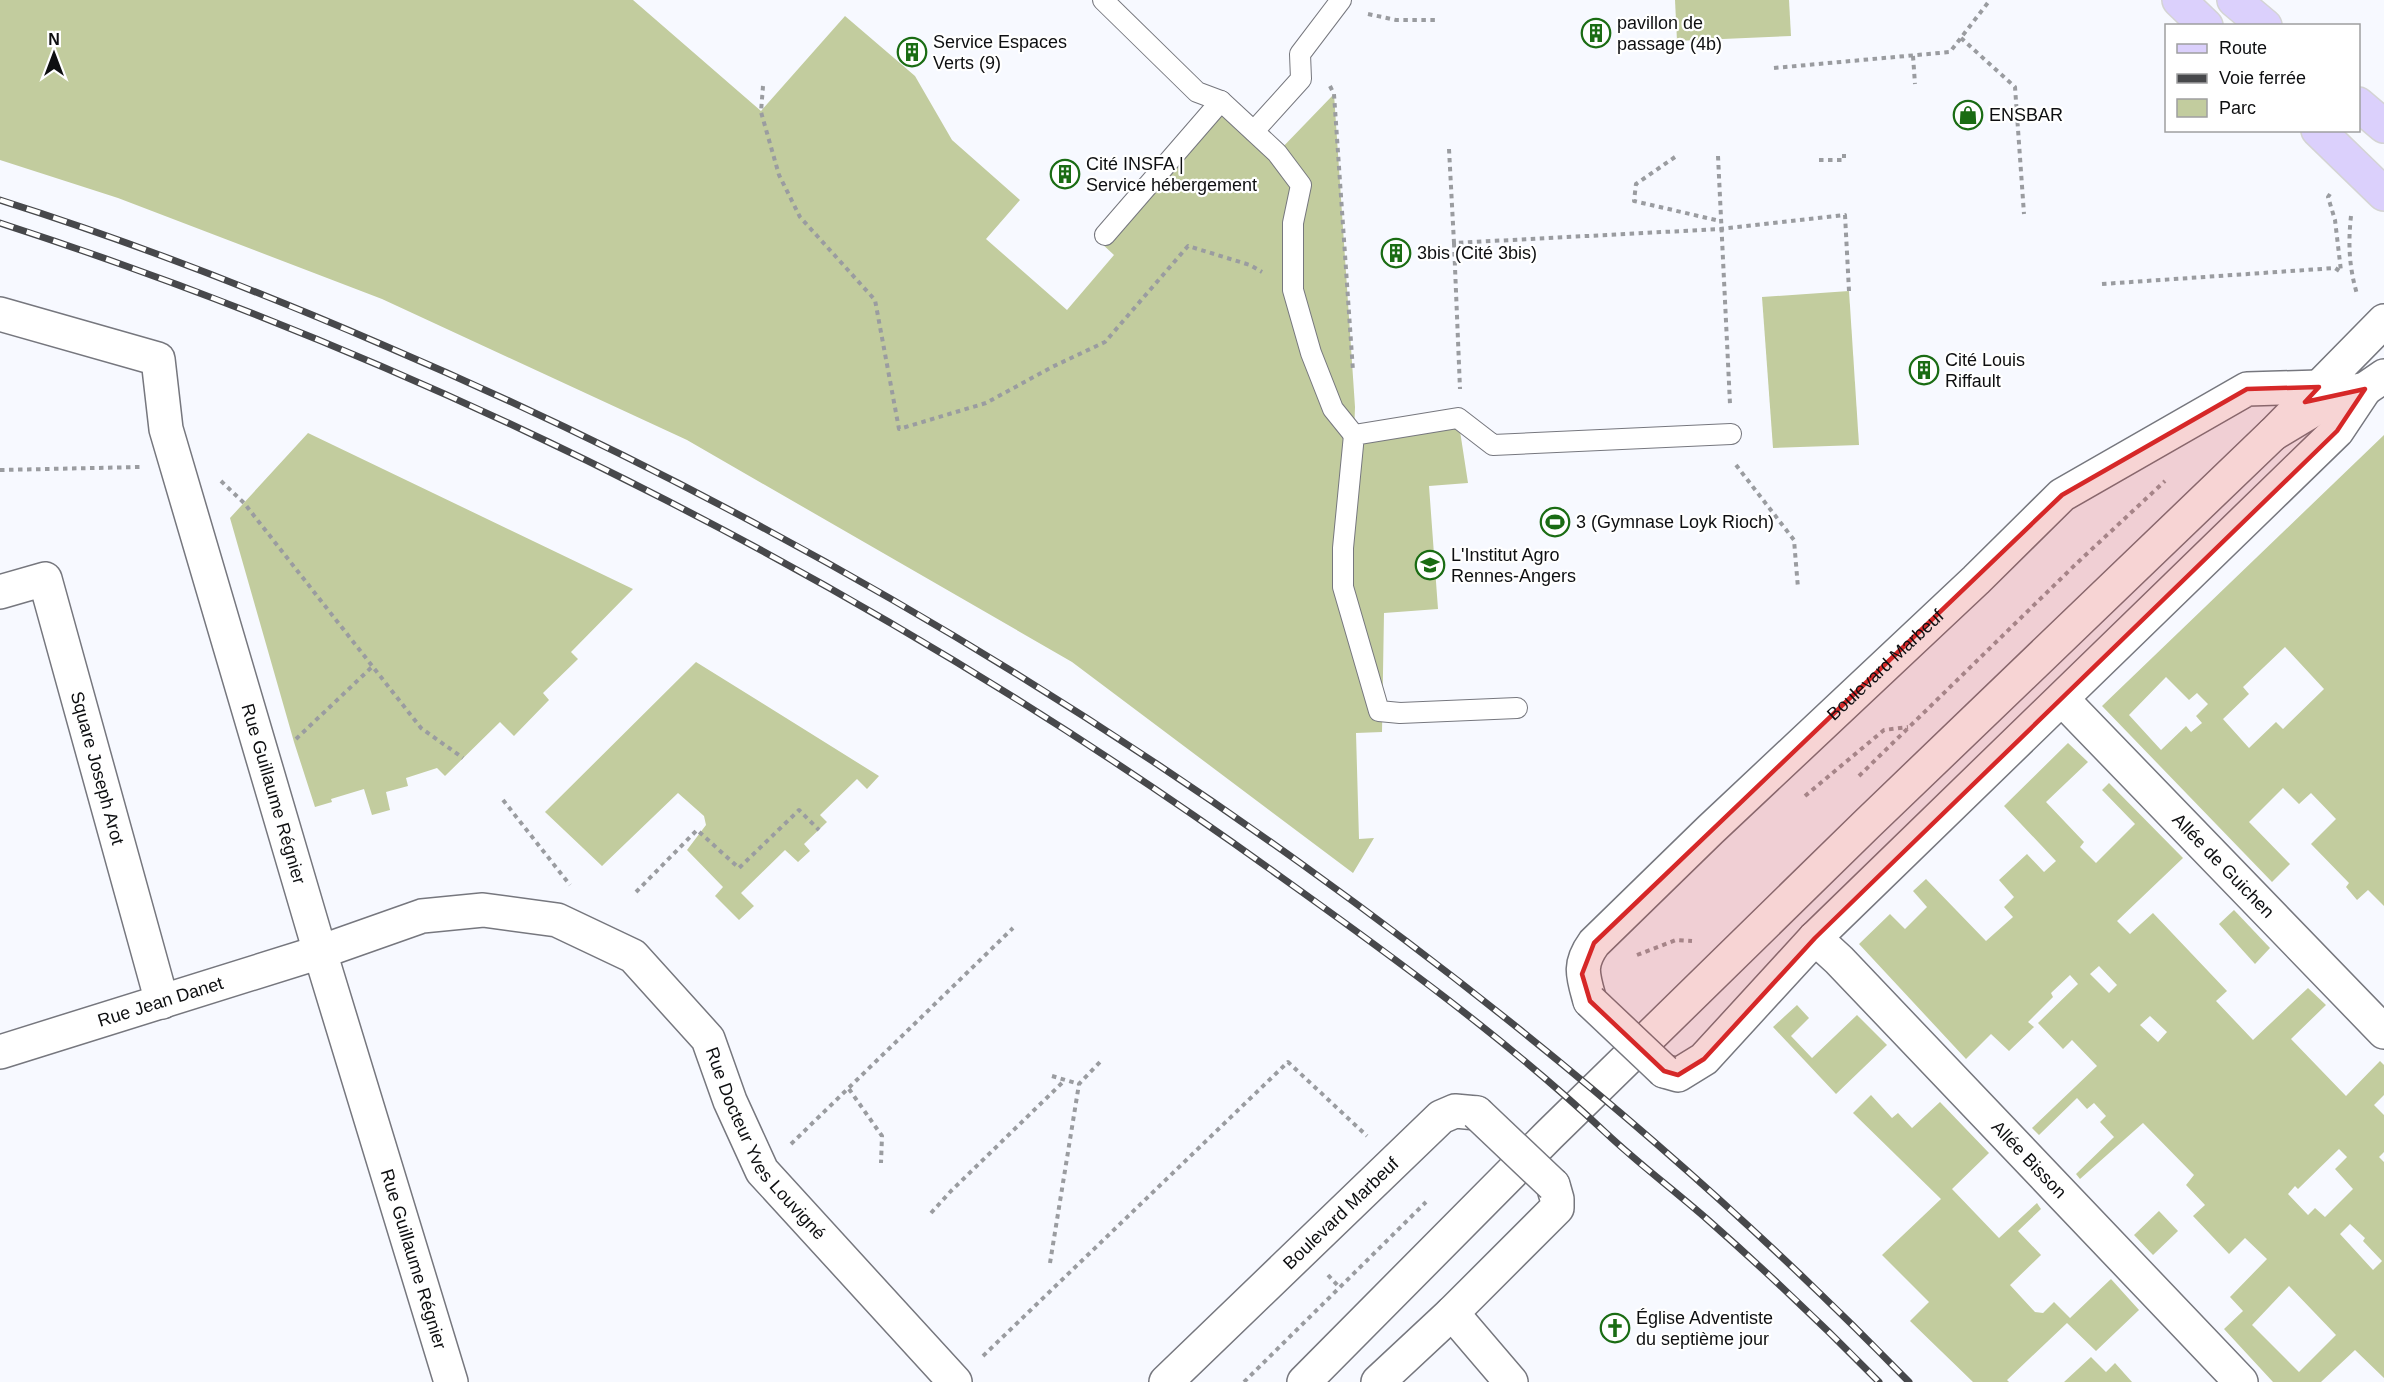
<svg xmlns="http://www.w3.org/2000/svg" width="2384" height="1382" viewBox="0 0 2384 1382" font-family="Helvetica,sans-serif">
<style>
.green{fill:#c2cc9e;fill-rule:evenodd}
.lines{fill:none;stroke-linecap:round;stroke-linejoin:round}
.service-casing{stroke:#76777e;stroke-width:22}
.minor-casing{stroke:#76777e;stroke-width:36}
.tertiary-casing{stroke:#76777e;stroke-width:36}
.primary-casing{stroke:#d4d4d4;stroke-width:36}
.path{stroke:#9a9ca0;stroke-width:4;stroke-dasharray:4.5 4.5;stroke-linecap:butt}
.service{stroke:#fff;stroke-width:20}
.minor{stroke:#fff;stroke-width:33}
.tertiary{stroke:#fff;stroke-width:33}
.primary{stroke:#dbd0fc;stroke-width:33}
.rail-casing{stroke:#47484b;stroke-width:7}
.rail{stroke:#fff;stroke-width:4.5;stroke-dasharray:14;stroke-linecap:butt}
.minor-bridge-casing{stroke:#76777e;stroke-width:36;stroke-linecap:butt}
.minor-bridge{stroke:#fff;stroke-width:33}
.marked{fill:#d62828;fill-opacity:0.2;stroke:#d62828;stroke-width:4.5;stroke-linejoin:round}
.labels{text-anchor:middle;dominant-baseline:central;stroke-width:4.5;stroke-linejoin:round;paint-order:stroke}
.poi-label{font-size:18px;fill:#0e0f11;stroke:#fff;text-anchor:start}
.street-label{font-size:18px;fill:#0e0f11;stroke:#fff}
</style>
<rect width="100%" height="100%" fill="#f7f9ff"/>
<g class="green">
<path d="M0,0H633L761,111L845,16L915,76L952,140L1020,200L986,239L1067,310L1114,255L1100,242L1221,101L1277,153L1334,94L1355,407L1354,435L1458,418L1468,483L1429,486L1438,609L1384,613L1382,732L1356,733L1359,839L1374,838L1353,873L1072,662L687,440L382,299L118,198L0,160Z"/>
<path d="M1675,0H1789L1791,36L1677,41Z"/>
<path d="M1849,291L1859,445L1773,448L1762,297Z"/>
<path d="M308,433L633,589L571,652L578,659L543,693L549,700L514,736L500,722L445,776L437,768L406,778L408,786L386,792L390,810L372,815L364,789L331,799L332,802L315,807L294,742L230,518Z"/>
<path d="M2384,435V906L2368,890L2357,900L2346,887L2349,883L2311,844L2336,819L2311,793L2299,804L2283,788L2249,822L2290,864L2272,882L2102,706ZM2285,647L2324,689L2283,729L2276,722L2249,748L2223,719L2249,694L2243,687ZM2166,677L2189,700L2197,693L2208,704L2196,716L2202,723L2191,732L2186,726L2161,750L2129,715Z"/>
<path d="M696,662L879,776L867,789L857,779L820,815L827,822L804,844L810,851L798,862L785,850L741,893L754,906L739,920L715,896L723,887L687,850L706,825L704,816L678,793L602,866L545,812Z"/>
<path d="M2068,743L2088,762L2046,802L2084,842L2080,847L2096,863L2135,824L2102,790L2109,783L2183,858L2117,921L2130,934L2153,913L2227,991L2216,1001L2253,1040L2308,988L2326,1005L2291,1039L2346,1096L2380,1061L2384,1065V1095L2374,1105L2384,1115V1152L2379,1157L2384,1162V1378L2355,1350L2321,1382H2273L2224,1329L2243,1311L2230,1297L2267,1259L2245,1238L2229,1254L2193,1216L2205,1205L2186,1185L2194,1175L2143,1123L2080,1179L2076,1174L2114,1137L2100,1122L2106,1116L2094,1103L2087,1109L2077,1098L2039,1135L2032,1128L2097,1066L2072,1040L2063,1049L2038,1023L2078,984L2070,975L2051,993L2053,997L2028,1022L2034,1027L2009,1051L1991,1034L1966,1059L1859,944L1890,914L1905,929L1927,907L1913,891L1926,879L1986,941L2013,917L2004,907L2014,897L1999,880L2027,854L2044,872L2056,861L2004,806ZM2099,966L2117,985L2109,993L2090,974ZM2150,1016L2167,1032L2158,1042L2140,1025ZM2339,1149L2347,1157L2335,1169L2353,1189L2325,1217L2315,1208L2308,1215L2288,1194L2295,1186L2298,1189ZM2350,1224L2365,1238L2363,1241L2382,1261L2373,1270L2340,1234ZM2289,1286L2336,1335L2299,1372L2252,1325Z"/>
<path d="M2234,910L2270,948L2255,964L2219,924Z"/>
<path d="M1797,1005L1809,1018L1791,1036L1812,1058L1857,1015L1887,1045L1836,1094L1773,1027Z"/>
<path d="M1871,1095L1892,1118L1898,1113L1912,1128L1940,1102L1989,1153L1952,1189L1999,1238L2037,1203L2041,1209L2018,1231L2041,1255L2010,1285L2035,1312L2043,1313L2054,1302L2070,1318L2111,1279L2139,1310L2096,1351L2067,1323L2007,1380L2009,1382H1973L1910,1321L1929,1302L1882,1255L1941,1199L1853,1113Z"/>
<path d="M2159,1211L2178,1231L2153,1255L2134,1235Z"/>
<path d="M2091,1357L2106,1372L2115,1363L2132,1382H2064Z"/>
</g>
<g class="lines">
<g class="service-casing">
<g id="service">
<path d="M1103,0L1197,92L1221,101L1277,153L1301,185L1293,223V290L1311,353L1333,409L1354,435"/>
<path d="M1254,131L1301,79L1300,54L1341,0"/>
<path d="M1105,235L1221,101"/>
<path d="M1517,708L1400,713L1379,711L1343,587V548L1354,435L1458,418L1493,445L1731,434"/>
</g>
</g>
<g class="minor-casing">
<g id="minor">
<path id="s1" d="M0,314L158,359L166,429L320,952L451,1382"/>
<path id="s2" d="M0,592L45,579L162,1002"/>
<path id="s3" d="M2062,699L2384,1032"/>
<path id="s4" d="M1815,938L1839,960L2241,1382"/>
<path id="s5" d="M1590,1001C1583,976 1578,965 1594,943L1710,830L1976,580L2062,495L2247,389L2319,387"/>
<path id="s6" d="M0,1052L320,952L422,916L483,910L557,920L633,956L708,1039L730,1101L762,1171L955,1382"/>
<path d="M1664,1071L1678,1075L1704,1059L1815,938L2337,431L2365,389"/>
<path d="M1452,1313L1511,1382"/>
<path id="s7" d="M1166,1382L1441,1117L1455,1111L1477,1113"/>
<path d="M1378,1382L1452,1313L1557,1208V1199L1553,1185"/>
</g>
</g>
<g class="tertiary-casing">
<g id="tertiary">
<path d="M2384,321L2273,434L2338,395L2365,389L2384,376"/>
<path d="M1304,1382L1549,1135L1867,824L2273,434"/>
</g>
</g>
<g class="primary-casing">
<g id="primary">
<path d="M2179,0L2206,26"/>
<path d="M2234,0L2265,26"/>
<path d="M2358,104L2384,126"/>
<path d="M2318,130L2384,194"/>
</g>
</g>
<g class="path">
<path d="M1368,14L1396,20H1435"/>
<path d="M1961,38L2015,87L2024,214"/>
<path d="M1913,56L1915,84"/>
<path d="M1774,68L1950,52L1990,0"/>
<path d="M763,86L761,112L779,175L800,217L875,300L899,429L986,403L1052,367L1105,342L1188,246L1250,265L1262,272"/>
<path d="M1330,86L1334,94L1353,371"/>
<path d="M1449,149L1454,243L1720,229L1845,215L1849,291"/>
<path d="M1718,156L1730,404"/>
<path d="M1675,157L1636,184L1634,201L1720,221"/>
<path d="M1819,160H1844V154"/>
<path d="M2330,194L2328,197L2335,220L2341,271"/>
<path d="M2351,216C2348,243 2349,267 2357,294"/>
<path d="M1454,243L1460,389"/>
<path d="M2102,284L2335,268L2341,272"/>
<path d="M1736,465L1794,540L1798,588"/>
<path d="M0,470L140,467"/>
<path d="M221,481L244,503L421,728L463,758"/>
<path d="M296,739L374,665"/>
<path d="M1859,776L2077,563L2165,481"/>
<path d="M1805,796L1884,730L1908,727"/>
<path d="M503,800L570,885"/>
<path d="M636,892L697,830L739,868L799,810L819,830"/>
<path d="M1637,955L1676,940L1692,941"/>
<path d="M1052,1076L1079,1084"/>
<path d="M849,1089L882,1136L881,1163"/>
<path d="M791,1144L1013,928"/>
<path d="M931,1213L951,1191L1064,1081"/>
<path d="M1050,1263L1079,1084L1101,1061"/>
<path d="M1328,1275L1340,1288"/>
<path d="M983,1356L1288,1062L1367,1136"/>
<path d="M1244,1382L1426,1202"/>
</g>
<use href="#service" class="service"/>
<use href="#minor" class="minor"/>
<use href="#tertiary" class="tertiary"/>
<use href="#primary" class="primary"/>
<g class="rail-casing">
<g id="rail">
<path d="M0,200C130,241 258,291 383,345C709,484 1016,659 1303,865C1519,1020 1724,1192 1909,1382"/>
<path d="M0,223C457,371 892,596 1281,877C1393,957 1506,1039 1606,1133C1639,1164 1675,1191 1708,1220C1767,1272 1824,1326 1879,1382"/>
</g>
</g>
<use href="#rail" class="rail"/>
<g class="minor-bridge-casing">
<g id="minor-bridge">
<path d="M1590,1001L1664,1071"/>
<path d="M1477,1113L1553,1185"/>
</g>
</g>
<use href="#minor-bridge" class="minor-bridge"/>
</g>
<path class="marked" d="M2319,387L2305,402L2365,389L2337,431L1815,938L1704,1059L1678,1075L1664,1071L1590,1001L1582,974L1594,943L2062,495L2247,389Z"/>
<defs>
<g id="building-ring" transform="scale(1.5)"><circle r="9.5" fill="#fff" stroke="#1a6c13" stroke-width="1.5"/><path d="M-4-6H4V6H1V3H-1V6H-4ZM-2.5-4.3h1.7v1.8h-1.7ZM.8-4.3h1.7v1.8H.8ZM-2.5-1h1.7V.8h-1.7ZM.8-1h1.7V.8H.8Z" fill="#1a6c13"/></g>
<g id="shop-ring" transform="scale(1.5)"><circle r="9.5" fill="#fff" stroke="#1a6c13" stroke-width="1.5"/><path d="M-5-2.5h2.3a2.7 3.5 0 0 1 5.4 0H5L5.5 6h-11ZM-1.5-2.5h3a1.5 2.3 0 0 0-3 0Z" fill="#1a6c13"/></g>
<g id="stadium-ring" transform="scale(1.5)"><circle r="9.5" fill="#fff" stroke="#1a6c13" stroke-width="1.5"/><path d="M0-5a6.5 5 0 1 0 0 10a6.5 5 0 1 0 0-10ZM-3.5-1.8h7v3.6h-7Z" fill="#1a6c13"/></g>
<g id="university-ring" transform="scale(1.5)"><circle r="9.5" fill="#fff" stroke="#1a6c13" stroke-width="1.5"/><path d="M0-5L7-2L0 1L-7-2ZM-4 1L0 2.5L4 1V4Q0 6-4 4Z" fill="#1a6c13"/></g>
<g id="church-ring" transform="scale(1.5)"><circle r="9.5" fill="#fff" stroke="#1a6c13" stroke-width="1.5"/><path d="M-1.2-6h2.4v3.5h3.3v2.4h-3.3V6h-2.4V-.1h-3.3v-2.4h3.3Z" fill="#1a6c13"/></g>
</defs>
<g fill-rule="evenodd">
<use href="#building-ring" x="1596" y="33"/>
<use href="#building-ring" x="912" y="52"/>
<use href="#shop-ring" x="1968" y="115"/>
<use href="#building-ring" x="1065" y="174"/>
<use href="#building-ring" x="1396" y="253"/>
<use href="#building-ring" x="1924" y="370"/>
<use href="#stadium-ring" x="1555" y="522"/>
<use href="#university-ring" x="1430" y="565"/>
<use href="#church-ring" x="1615" y="1328"/>
</g>
<g class="labels">
<g class="poi-label">
<text x="1617" y="23">pavillon de<tspan x="1617" dy="21">passage (4b)</tspan></text>
<text x="933" y="42">Service Espaces<tspan x="933" dy="21">Verts (9)</tspan></text>
<text x="1989" y="115">ENSBAR</text>
<text x="1086" y="164">Cité INSFA |<tspan x="1086" dy="21">Service hébergement</tspan></text>
<text x="1417" y="253">3bis (Cité 3bis)</text>
<text x="1945" y="360">Cité Louis<tspan x="1945" dy="21">Riffault</tspan></text>
<text x="1576" y="522">3 (Gymnase Loyk Rioch)</text>
<text x="1451" y="555">L'Institut Agro<tspan x="1451" dy="21">Rennes-Angers</tspan></text>
<text x="1636" y="1318">Église Adventiste<tspan x="1636" dy="21">du septième jour</tspan></text>
</g>
<g class="street-label">
<text stroke="none"><textPath href="#s5" startOffset="464">Boulevard Marbeuf</textPath></text>
<text stroke="none"><textPath href="#s2" startOffset="243">Square Joseph Arot</textPath></text>
<text stroke="none"><textPath href="#s1" startOffset="615">Rue Guillaume Régnier</textPath></text>
<text stroke="none"><textPath href="#s3" startOffset="232">Allée de Guichen</textPath></text>
<text stroke="none"><textPath href="#s6" startOffset="168">Rue Jean Danet</textPath></text>
<text stroke="none"><textPath href="#s6" startOffset="896">Rue Docteur Yves Louvigné</textPath></text>
<text stroke="none"><textPath href="#s4" startOffset="308">Allée Bisson</textPath></text>
<text stroke="none"><textPath href="#s7" startOffset="243">Boulevard Marbeuf</textPath></text>
<text stroke="none"><textPath href="#s1" startOffset="1101">Rue Guillaume Régnier</textPath></text>
</g>
</g>
<rect x="2165" y="24" width="195" height="108" fill="#ffffff" stroke="#9f9fa0" stroke-width="1.5"/>
<rect x="2177" y="44" width="30" height="9" fill="#dbd0fc" stroke="#9f9fa0" stroke-width="1.5"/>
<text x="2219" y="54" font-size="18" fill="#0e0f11">Route</text>
<rect x="2177" y="74" width="30" height="9" fill="#47484b" stroke="#9f9fa0" stroke-width="1.5"/>
<text x="2219" y="84" font-size="18" fill="#0e0f11">Voie ferrée</text>
<rect x="2177" y="99" width="30" height="18" fill="#c2cc9e" stroke="#9f9fa0" stroke-width="1.5"/>
<text x="2219" y="114" font-size="18" fill="#0e0f11">Parc</text>
<g transform="translate(54 54)" stroke="#ffffff" stroke-width="4.5" paint-order="stroke">
<path d="M0-4.5L10 22L0 15L-10 22Z" fill="#0e0f11"/>
<text y="-9" font-size="16" font-weight="bold" text-anchor="middle" fill="#0e0f11">N</text>
</g>
</svg>
